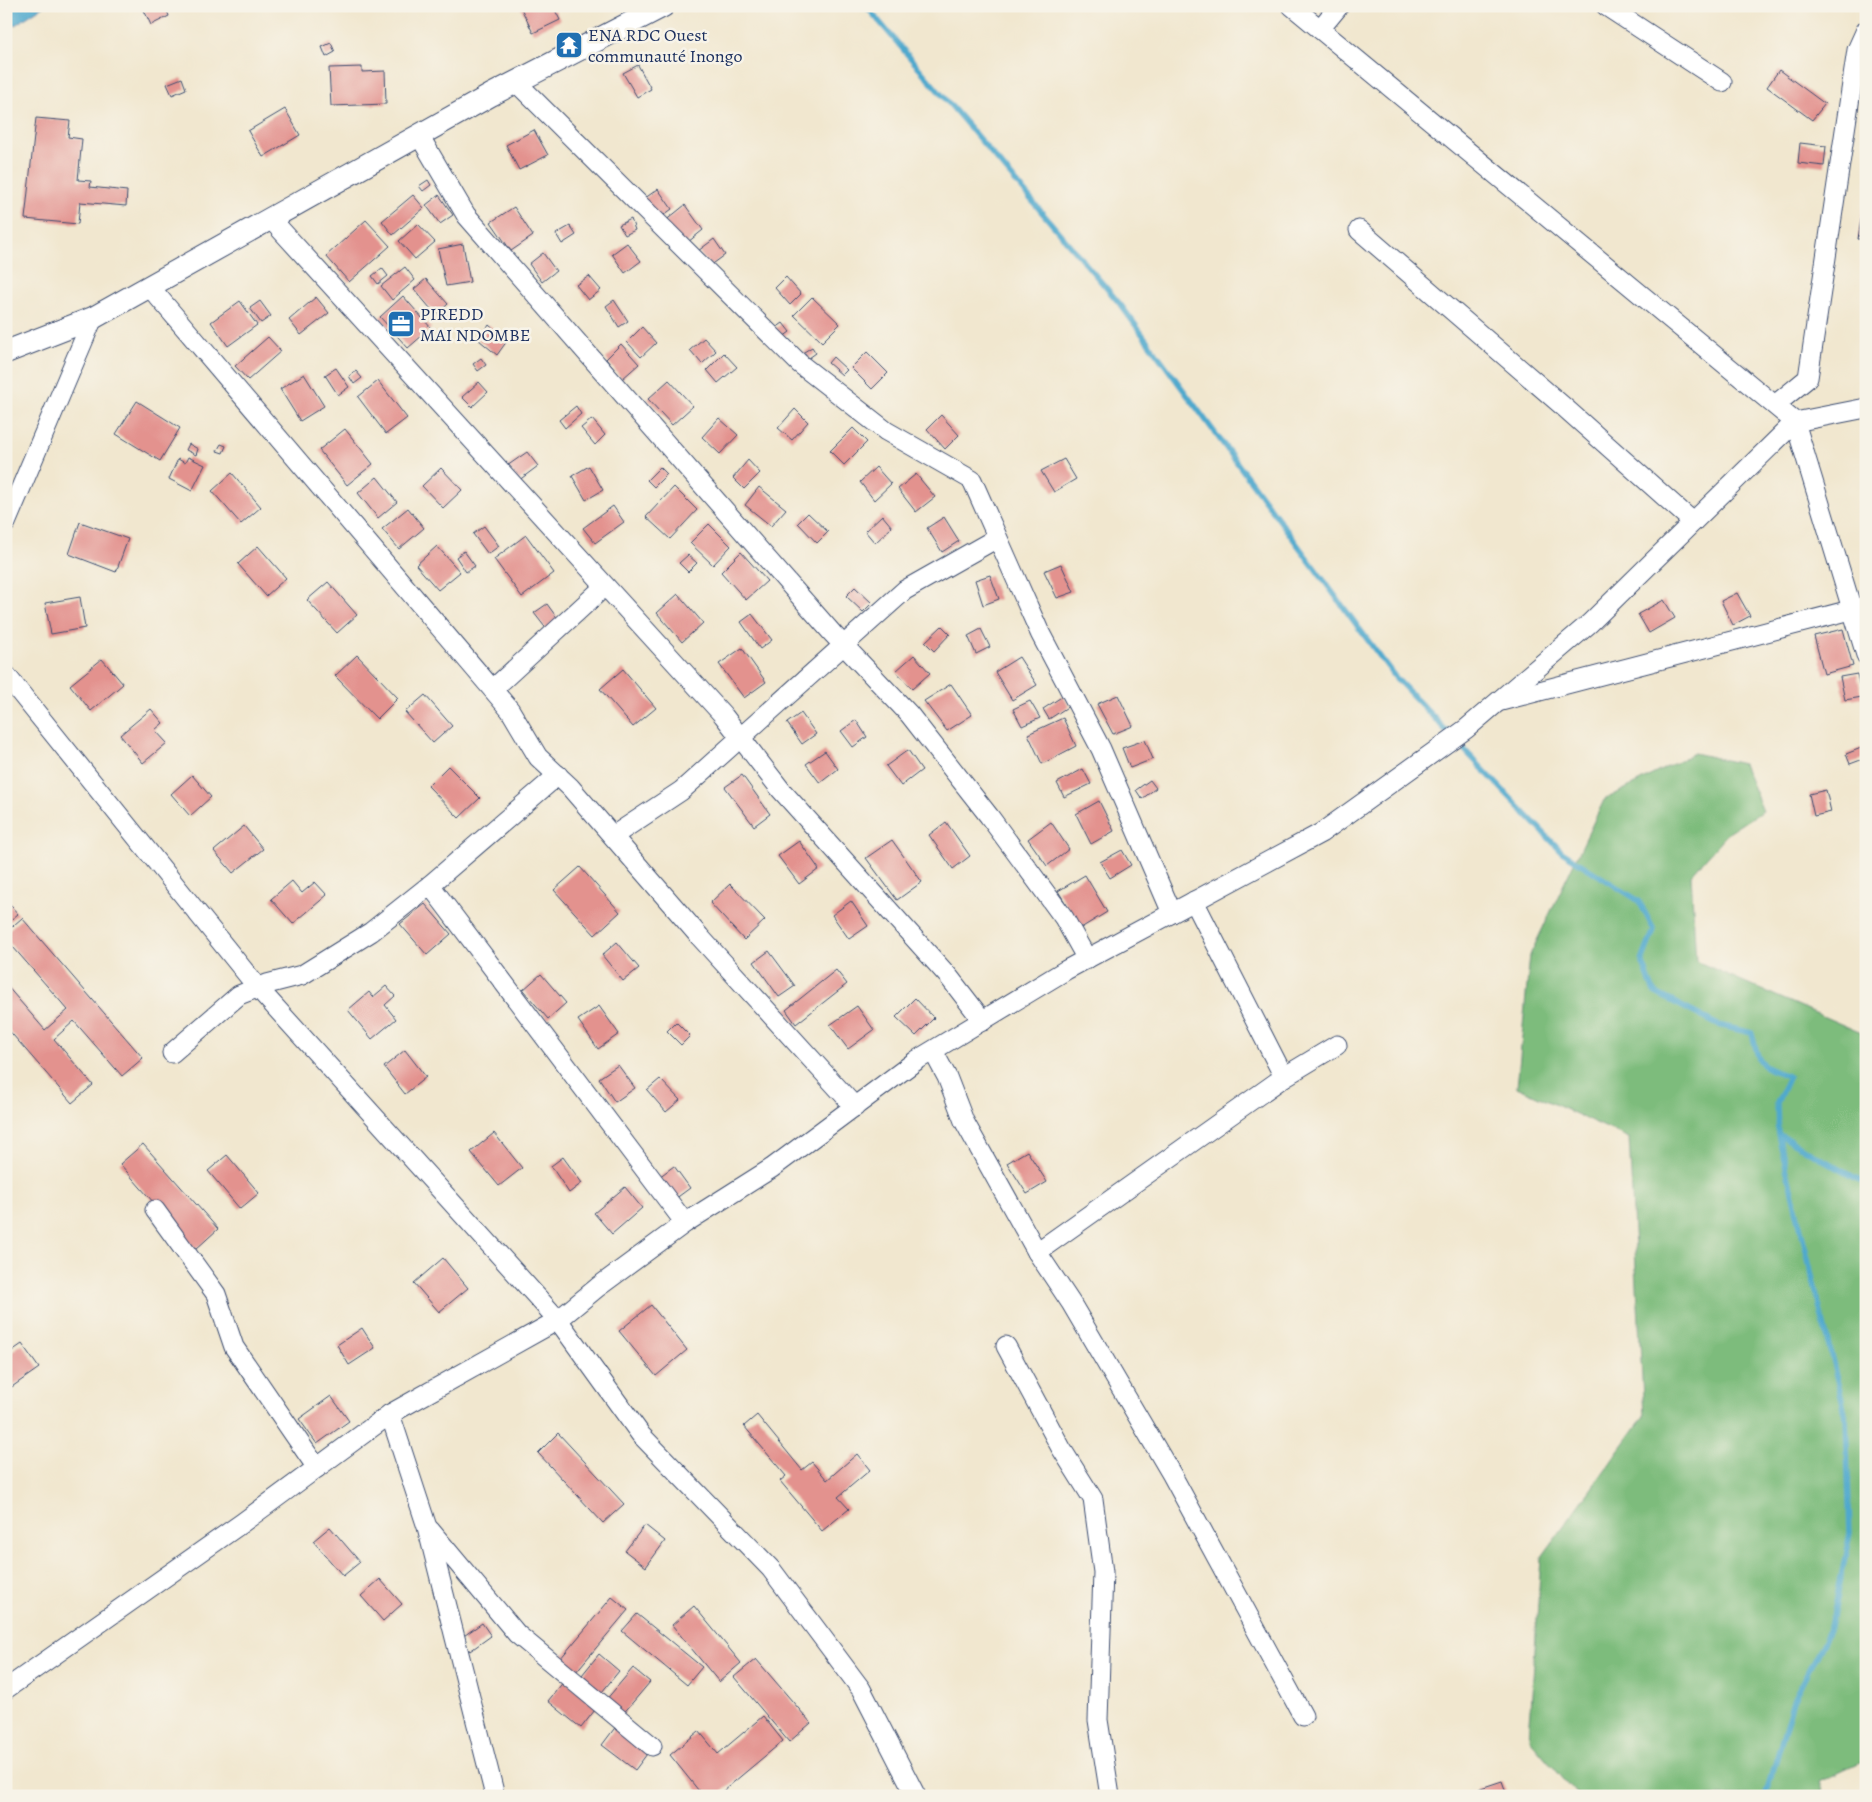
<svg xmlns="http://www.w3.org/2000/svg" width="1872" height="1802" viewBox="0 0 1872 1802" font-family="Alegreya,serif">
<style>
.forest{fill:#7dbc7c;stroke:#4c766d}
.water{fill:#50a9cd;stroke:#366c96}
.lines{fill:none;stroke-linecap:round;stroke-linejoin:round}
.stream{stroke:#50a9cd;stroke-width:5.5}
.building{fill:#e3928e}
.minor-casing{stroke:#3b4b6f;stroke-width:21}
.tertiary-casing{stroke:#3b4b6f;stroke-width:24}
.minor{stroke:#fff;stroke-width:19}
.tertiary{stroke:#fff;stroke-width:22}
.labels{text-anchor:middle;dominant-baseline:central;stroke-width:5;stroke-linejoin:round;paint-order:stroke}
.poi-label{font-size:18px;fill:#1b2f5e;stroke:#f7f3e8;text-anchor:start}
</style>
<rect width="100%" height="100%" fill="#f7f3e8"/>
<filter id="ink" filterUnits="userSpaceOnUse"><feTurbulence type="fractalNoise" baseFrequency=".02" numOctaves="2"/><feDisplacementMap in="SourceGraphic" scale="10" xChannelSelector="R" yChannelSelector="G"/><feConvolveMatrix kernelMatrix="1 2 1 2 8 2 1 2 1" color-interpolation-filters="sRGB"/></filter>
<filter id="wash" filterUnits="userSpaceOnUse"><feTurbulence type="fractalNoise" baseFrequency=".0096" numOctaves="4" result="noise"/><feDisplacementMap in="SourceGraphic" scale="20" xChannelSelector="R" yChannelSelector="G"/><feGaussianBlur stdDeviation="1.12" result="paint"/><feColorMatrix in="noise" values="0 0 0 0 0 0 0 0 0 0 0 0 0 0 0 0 0 1.4 0 .05"/><feComposite in="paint" operator="in"/></filter>
<g filter="url(#wash)">
<rect width="100%" height="100%" fill="#f1e7cf"/>
<path class="forest" d="M1694,753L1743,764L1763,811L1730,831L1691,875L1696,961L1866,1035V1760L1819,1782L1824,1796H1578L1529,1739L1541,1558L1644,1416L1629,1138L1517,1087L1530,955L1604,800Z"/>
<path class="water" d="M6,6H44L6,31Z"/>
<g class="lines">
<g class="stream">
<path d="M866,6L1120,304L1395,677L1562,852L1639,901L1654,930L1642,961L1654,992L1718,1025L1752,1033C1760,1065 1757,1066 1789,1076L1777,1103L1778,1134L1866,1184"/>
<path d="M1766,1796L1793,1701L1831,1627L1850,1533L1846,1417L1778,1134"/>
</g>
</g>
<g id="blocks">
<g class="building">
<path d="M142,6H165L169,16L151,25Z"/>
<path d="M520,6H553L560,20L533,33Z"/>
<path d="M331,43L335,52L326,57L322,47Z"/>
<path d="M638,65L651,89L637,97L623,73Z"/>
<path d="M362,67V72L385,71L386,104L331,106L329,68Z"/>
<path d="M1779,70L1825,104L1812,120L1767,87Z"/>
<path d="M182,78L186,89L172,95L167,84Z"/>
<path d="M285,109L300,135L263,157L248,131Z"/>
<path d="M36,118L70,121L68,137L82,139L78,180L91,181L90,187L127,191L126,206L80,202L78,224L25,219Z"/>
<path d="M534,130L548,155L519,170L506,145Z"/>
<path d="M1800,143L1826,146L1824,166L1798,163Z"/>
<path d="M428,180L431,185L423,191L419,186Z"/>
<path d="M658,189L672,209L653,223L638,203Z"/>
<path d="M413,195L424,208L393,235L382,221Z"/>
<path d="M439,195L453,215L440,224L426,205Z"/>
<path d="M685,205L703,230L683,246L664,222Z"/>
<path d="M1863,206H1866V240L1858,239Z"/>
<path d="M514,207L533,236L511,251L491,222Z"/>
<path d="M631,219L635,230L625,235L619,225Z"/>
<path d="M366,220L390,246L349,282L326,256Z"/>
<path d="M418,224L435,242L415,259L399,241Z"/>
<path d="M570,226L576,235L562,244L556,234Z"/>
<path d="M714,239L725,255L710,266L698,251Z"/>
<path d="M627,243L641,261L625,273L612,254Z"/>
<path d="M463,244L470,282L446,286L438,249Z"/>
<path d="M543,253L556,271L542,282L529,264Z"/>
<path d="M405,267L415,280L392,300L381,286Z"/>
<path d="M382,268L388,276L378,284L372,276Z"/>
<path d="M589,276L601,290L588,300L576,285Z"/>
<path d="M786,277L801,294L790,305L775,288Z"/>
<path d="M426,279L448,304L436,315L414,289Z"/>
<path d="M403,296L431,328L408,348L380,317Z"/>
<path d="M316,297L329,313L301,335L289,320Z"/>
<path d="M812,297L840,324L822,342L794,315Z"/>
<path d="M614,300L628,321L619,327L606,306Z"/>
<path d="M240,301L257,325L228,346L211,322Z"/>
<path d="M260,301L271,316L261,323L250,308Z"/>
<path d="M783,323L790,332L783,337L776,328Z"/>
<path d="M489,325L507,341L497,355L479,340Z"/>
<path d="M642,327L656,343L641,357L627,342Z"/>
<path d="M268,337L281,351L248,380L235,366Z"/>
<path d="M704,338L716,351L702,364L690,350Z"/>
<path d="M621,344L639,364L622,379L606,359Z"/>
<path d="M812,347L816,353L809,358L804,352Z"/>
<path d="M867,352L888,373L872,389L851,368Z"/>
<path d="M724,353L737,367L718,383L707,370Z"/>
<path d="M833,357L847,370L842,375L828,363Z"/>
<path d="M481,358L486,365L478,371L473,364Z"/>
<path d="M336,368L349,387L338,395L325,375Z"/>
<path d="M356,371L362,378L354,384L349,376Z"/>
<path d="M304,374L324,406L300,421L280,389Z"/>
<path d="M669,380L693,406L672,425L648,399Z"/>
<path d="M378,381L407,418L386,434L358,397Z"/>
<path d="M479,382L488,392L472,407L462,397Z"/>
<path d="M137,401L180,428L160,461L116,434Z"/>
<path d="M576,406L581,414L565,428L559,420Z"/>
<path d="M795,409L808,422L792,440L778,428Z"/>
<path d="M941,415L959,435L945,449L927,429Z"/>
<path d="M719,418L738,435L720,454L702,437Z"/>
<path d="M592,419L605,435L595,445L581,428Z"/>
<path d="M853,428L867,442L844,465L830,451Z"/>
<path d="M345,429L373,464L347,485L319,450Z"/>
<path d="M189,444L198,449L196,455L186,450Z"/>
<path d="M221,444L226,446L223,453L217,451Z"/>
<path d="M527,452L538,466L518,481L507,466Z"/>
<path d="M188,457L205,465L192,491L169,479L178,459L185,463Z"/>
<path d="M1064,459L1076,479L1054,492L1041,471Z"/>
<path d="M748,460L760,473L744,489L733,478Z"/>
<path d="M589,466L603,490L586,500L572,476Z"/>
<path d="M660,467L667,474L654,487L647,480Z"/>
<path d="M876,467L891,484L874,500L860,482Z"/>
<path d="M441,468L462,490L443,508L422,486Z"/>
<path d="M232,473L261,507L241,524L212,491Z"/>
<path d="M916,474L935,497L916,512L898,489Z"/>
<path d="M377,477L397,502L378,518L358,493Z"/>
<path d="M674,487L697,510L670,539L646,517Z"/>
<path d="M759,487L786,509L771,526L745,505Z"/>
<path d="M613,506L624,522L595,543L583,528Z"/>
<path d="M408,508L424,528L399,549L382,529Z"/>
<path d="M808,513L828,532L817,543L798,523Z"/>
<path d="M882,515L892,527L875,543L865,531Z"/>
<path d="M944,517L959,541L942,552L927,528Z"/>
<path d="M80,522L128,539L116,572L69,554Z"/>
<path d="M709,524L731,546L713,565L690,543Z"/>
<path d="M484,526L499,546L488,554L473,534Z"/>
<path d="M526,535L554,573L522,597L494,559Z"/>
<path d="M258,546L286,578L266,596L238,564Z"/>
<path d="M437,546L460,572L438,590L416,565Z"/>
<path d="M464,551L475,566L466,572L456,557Z"/>
<path d="M741,552L767,581L746,600L721,572Z"/>
<path d="M688,555L697,563L688,572L679,563Z"/>
<path d="M1061,564L1074,592L1057,598L1044,571Z"/>
<path d="M990,575L999,599L983,605L975,580Z"/>
<path d="M328,582L357,615L337,633L307,600Z"/>
<path d="M855,587L872,603L863,612L846,596Z"/>
<path d="M1737,593L1750,616L1733,625L1721,601Z"/>
<path d="M678,594L703,623L682,642L657,613Z"/>
<path d="M80,597L85,628L51,634L45,603Z"/>
<path d="M1664,600L1675,618L1649,633L1638,614Z"/>
<path d="M547,604L560,622L548,631L534,613Z"/>
<path d="M752,614L772,640L760,649L741,622Z"/>
<path d="M942,626L950,634L934,651L925,642Z"/>
<path d="M981,629L990,647L976,654L968,636Z"/>
<path d="M1843,629L1853,666L1824,674L1814,636Z"/>
<path d="M742,648L766,682L744,698L719,664Z"/>
<path d="M357,655L398,698L377,719L335,676Z"/>
<path d="M914,655L930,673L912,689L896,671Z"/>
<path d="M1019,657L1037,685L1012,700L995,672Z"/>
<path d="M102,659L123,684L91,711L70,685Z"/>
<path d="M623,669L656,708L633,727L600,689Z"/>
<path d="M1857,674L1862,697L1845,700L1840,677Z"/>
<path d="M951,684L972,715L947,731L924,701Z"/>
<path d="M425,695L452,726L433,743L405,712Z"/>
<path d="M1118,695L1133,726L1113,734L1097,704Z"/>
<path d="M1063,696L1069,706L1049,719L1043,709Z"/>
<path d="M1030,701L1040,718L1022,726L1013,709Z"/>
<path d="M151,709L163,723L155,730L167,743L143,763L120,735Z"/>
<path d="M801,713L816,734L802,744L787,723Z"/>
<path d="M1063,718L1076,746L1042,764L1028,734Z"/>
<path d="M856,720L867,737L853,747L841,731Z"/>
<path d="M1145,740L1153,759L1130,768L1122,748Z"/>
<path d="M1866,746V758L1850,764L1846,754Z"/>
<path d="M908,750L922,770L901,786L886,766Z"/>
<path d="M825,751L838,769L820,783L806,764Z"/>
<path d="M448,766L480,798L459,818L428,786Z"/>
<path d="M1083,769L1091,784L1064,797L1057,783Z"/>
<path d="M192,775L211,797L190,816L171,794Z"/>
<path d="M742,775L770,814L754,826L725,787Z"/>
<path d="M1150,780L1156,788L1142,799L1136,790Z"/>
<path d="M1826,790L1831,812L1814,816L1809,794Z"/>
<path d="M1099,801L1114,831L1091,844L1076,814Z"/>
<path d="M946,822L970,856L953,869L929,835Z"/>
<path d="M1051,822L1069,849L1047,866L1028,839Z"/>
<path d="M244,826L263,849L233,873L214,851Z"/>
<path d="M892,840L922,882L897,900L866,858Z"/>
<path d="M799,841L819,869L799,884L778,856Z"/>
<path d="M1122,850L1131,865L1110,878L1100,862Z"/>
<path d="M580,867L620,912L595,935L554,890Z"/>
<path d="M1085,875L1107,912L1081,928L1058,891Z"/>
<path d="M292,881L302,893L315,882L327,895L293,924L271,899Z"/>
<path d="M730,884L765,920L744,940L710,903Z"/>
<path d="M6,900L18,914L6,924Z"/>
<path d="M851,901L868,926L849,939L832,915Z"/>
<path d="M425,904L451,934L427,955L400,924Z"/>
<path d="M22,918L143,1058L122,1076L74,1021L54,1039L93,1085L72,1103L6,1027V985L45,1030L68,1010L6,939V932Z"/>
<path d="M617,942L639,968L623,981L602,955Z"/>
<path d="M769,951L795,986L779,997L754,962Z"/>
<path d="M836,970L847,984L796,1024L786,1010Z"/>
<path d="M541,974L566,1003L548,1019L523,990Z"/>
<path d="M386,986L395,996L385,1005L396,1019L372,1039L348,1010L369,992L373,997Z"/>
<path d="M915,998L934,1018L916,1036L896,1017Z"/>
<path d="M599,1006L619,1034L598,1049L578,1020Z"/>
<path d="M857,1006L874,1030L848,1049L830,1025Z"/>
<path d="M676,1022L690,1036L681,1045L667,1031Z"/>
<path d="M405,1050L426,1077L405,1094L384,1067Z"/>
<path d="M618,1065L635,1088L615,1102L599,1078Z"/>
<path d="M660,1079L680,1100L666,1112L647,1090Z"/>
<path d="M494,1133L522,1168L499,1186L471,1152Z"/>
<path d="M143,1144L218,1229L195,1250L120,1164Z"/>
<path d="M1027,1151L1047,1182L1027,1194L1007,1163Z"/>
<path d="M227,1155L259,1193L240,1209L208,1171Z"/>
<path d="M563,1157L582,1183L569,1193L551,1166Z"/>
<path d="M674,1166L690,1188L675,1199L659,1177Z"/>
<path d="M625,1187L642,1208L612,1234L594,1213Z"/>
<path d="M443,1258L468,1288L439,1312L414,1283Z"/>
<path d="M651,1305L687,1350L656,1376L619,1331Z"/>
<path d="M362,1328L375,1348L349,1365L337,1345Z"/>
<path d="M22,1344L39,1368L6,1391V1355Z"/>
<path d="M331,1396L349,1421L317,1444L299,1419Z"/>
<path d="M757,1415L802,1470L812,1462L827,1480L857,1454L870,1470L838,1497L849,1509L822,1531L780,1481L786,1476L744,1426Z"/>
<path d="M558,1433L624,1504L603,1523L538,1453Z"/>
<path d="M645,1525L665,1541L646,1567L625,1551Z"/>
<path d="M330,1527L360,1562L343,1576L313,1541Z"/>
<path d="M380,1579L402,1604L383,1621L361,1596Z"/>
<path d="M612,1597L628,1610L575,1673L560,1659Z"/>
<path d="M694,1606L741,1663L719,1682L672,1625Z"/>
<path d="M637,1614L702,1667L687,1685L622,1631Z"/>
<path d="M482,1623L491,1636L470,1651L461,1638Z"/>
<path d="M599,1654L619,1671L602,1692L582,1675Z"/>
<path d="M756,1659L811,1723L789,1742L734,1677Z"/>
<path d="M633,1668L650,1682L622,1715L605,1701Z"/>
<path d="M565,1680L598,1706L581,1728L548,1701Z"/>
<path d="M763,1716L783,1741L717,1796H703L670,1755L699,1731L718,1754Z"/>
<path d="M617,1725L650,1750L635,1770L602,1745Z"/>
<path d="M1502,1781L1507,1795L1480,1796L1478,1789Z"/>
</g>
</g>
</g>
<g filter="url(#ink)">
<use href="#blocks" fill-opacity="0" stroke="#3b4b6f" stroke-width="1"/>
<g class="lines">
<g class="minor-casing">
<g id="minor">
<path d="M1292,6L1795,422L1866,655"/>
<path d="M1606,6L1722,82"/>
<path d="M1320,29L1339,6"/>
<path d="M516,82L800,364L886,431L972,480L1040,633L1101,749L1172,913"/>
<path d="M419,135L466,215L833,634L909,714L989,816L1064,918L1087,959"/>
<path d="M270,218L723,715L781,790L949,977L983,1021"/>
<path d="M1359,230L1564,407L1693,522"/>
<path d="M149,286L510,710L538,757L570,787L700,937L855,1107"/>
<path d="M1775,405L1808,378L1857,50L1866,30"/>
<path d="M6,523L93,318"/>
<path d="M6,675L258,988L558,1320L641,1435L771,1569L861,1689L916,1796"/>
<path d="M493,689L605,586"/>
<path d="M1501,701L1866,606"/>
<path d="M558,775L430,885L685,1223"/>
<path d="M613,836L681,791L905,590L997,538"/>
<path d="M1194,901L1284,1077"/>
<path d="M933,1051L947,1077L964,1121L1037,1252L1071,1303L1172,1475L1303,1716"/>
<path d="M172,1053L239,995L267,984L302,975L371,932L430,885"/>
<path d="M155,1210L216,1294L234,1347L317,1468"/>
<path d="M1037,1252L1284,1077L1337,1045"/>
<path d="M1006,1346L1061,1448L1093,1499L1103,1572L1098,1720L1110,1796"/>
<path d="M390,1414L427,1527L495,1796"/>
<path d="M430,1530L517,1634L652,1746"/>
<path d="M6,1689L242,1523L390,1414L558,1320L598,1287L685,1223L772,1168L917,1060L1066,970L1321,833L1466,729L1590,623L1795,422L1866,408"/>
</g>
</g>
<g class="tertiary-casing">
<path id="tertiary" d="M6,352L93,318L491,95L663,6"/>
</g>
<use href="#minor" class="minor"/>
<use href="#tertiary" class="tertiary"/>
</g>
</g>
<defs>
<g id="temple-square" transform="scale(1.4375)"><rect x="-9" y="-9" width="18" height="18" rx="4" fill="#1f6fb2" stroke="#f7f3e8"/><path d="M0-6L5-2H3V0L6.5 2.5H4V6H1.5V3h-3V6H-4V2.5H-6.5L-3 0V-2H-5Z" fill="#fff"/></g>
<g id="office-square" transform="scale(1.4375)"><rect x="-9" y="-9" width="18" height="18" rx="4" fill="#1f6fb2" stroke="#f7f3e8"/><path d="M-6-3h4V-5.5h4V-3h4V5H-6ZM-1-4.5V-3h2v-1.5ZM-6 0V1H6V0Z" fill="#fff"/></g>
</defs>
<g fill-rule="evenodd">
<use href="#temple-square" x="569" y="45"/>
<use href="#office-square" x="401" y="324"/>
</g>
<g class="labels">
<g class="poi-label">
<text x="588" y="35">ENA RDC Ouest<tspan x="588" dy="21">communauté Inongo</tspan></text>
<text x="420" y="314">PIREDD<tspan x="420" dy="21">MAI NDOMBE</tspan></text>
</g>
</g>
<rect width="1872" height="1802" fill="none" stroke="#f7f3e8" stroke-width="25"/>
</svg>
